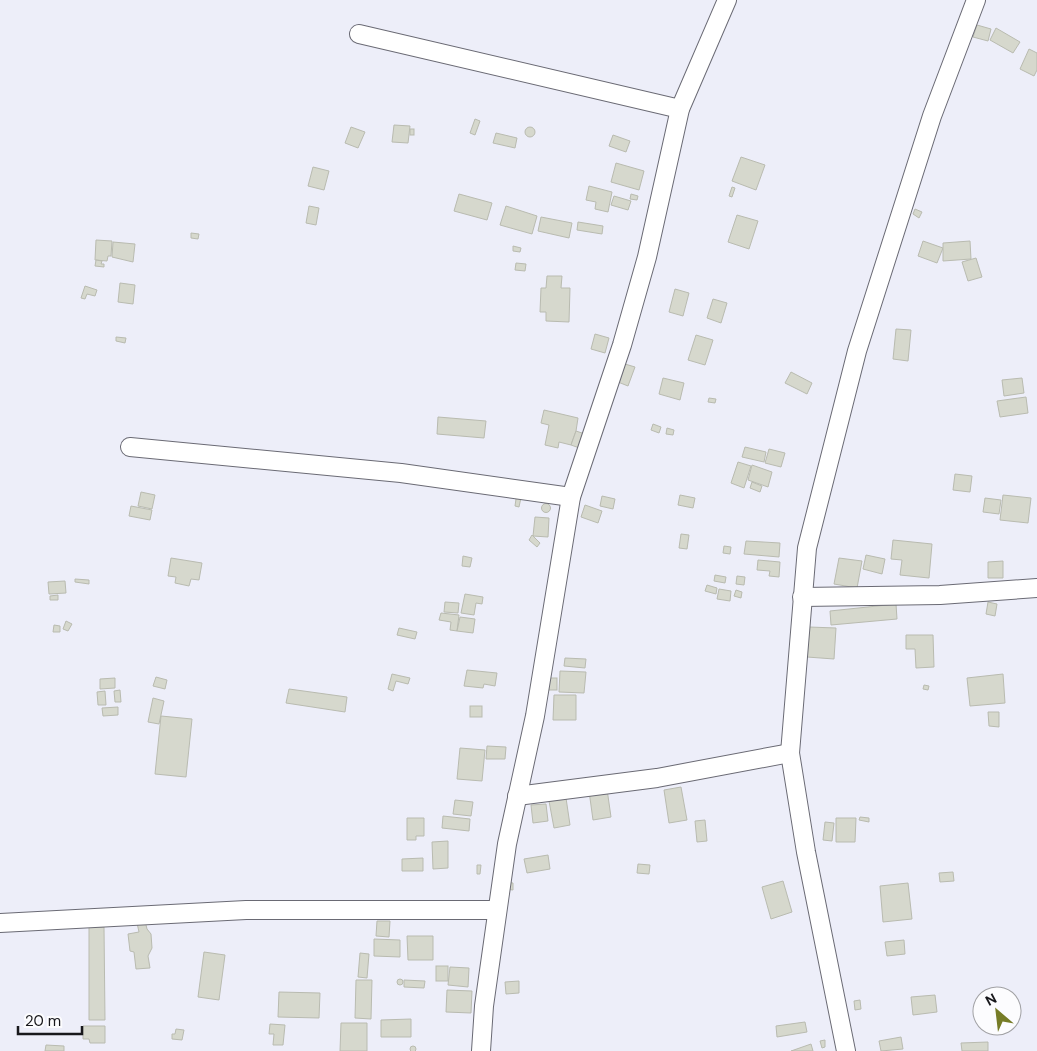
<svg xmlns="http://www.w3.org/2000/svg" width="1037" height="1051" viewBox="0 0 1037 1051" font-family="'DM Sans',sans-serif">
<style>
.building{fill:#d6d8cd;stroke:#b9bbb0}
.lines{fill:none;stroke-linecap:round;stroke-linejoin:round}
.minor-casing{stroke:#6a6a74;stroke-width:20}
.minor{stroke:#fff;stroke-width:18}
</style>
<rect width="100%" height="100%" fill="#edeef9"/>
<g class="building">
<path d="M977,25L991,29L988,41L973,37Z"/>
<path d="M996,28L1020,42L1013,53L990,40Z"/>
<path d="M1029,49L1037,53V70L1034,76L1020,69Z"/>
<path d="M475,119L480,121L475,135L470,133Z"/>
<path d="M394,125L410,126L408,143L392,142Z"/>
<circle cx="530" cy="132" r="5"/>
<path d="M351,127L365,132L358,148L345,143Z"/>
<rect x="410" y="129" width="4" height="6"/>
<path d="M496,133L517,138L515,148L493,143Z"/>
<path d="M613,135L630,141L626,152L609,146Z"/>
<path d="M741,157L765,165L756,190L732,181Z"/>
<path d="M616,163L644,171L639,190L611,182Z"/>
<path d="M313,167L329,171L324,190L308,186Z"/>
<path d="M589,186L612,192L608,212L595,209L596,202L586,200Z"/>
<path d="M732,187L735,188L732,197L729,196Z"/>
<path d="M459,194L492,203L487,220L454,211Z"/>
<path d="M631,194L638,196L637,200L630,199Z"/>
<path d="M614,196L631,201L628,210L611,205Z"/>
<path d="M309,206L319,208L316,225L306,223Z"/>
<path d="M506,206L537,216L532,234L500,225Z"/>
<path d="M915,209L922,212L919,218L913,214Z"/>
<path d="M737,215L758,221L749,249L728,242Z"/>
<path d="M541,217L572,223L569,238L538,231Z"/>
<path d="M578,222L603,226L602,234L577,230Z"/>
<path d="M191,233L199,234L198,239L191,238Z"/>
<path d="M96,240L112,241L111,256H108L107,261L95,260Z"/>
<path d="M923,241L943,248L937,263L918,256Z"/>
<path d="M970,241L971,259L943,261V243Z"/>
<path d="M113,242L135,244L133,262L112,257Z"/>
<path d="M513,246L521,248L520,252L513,251Z"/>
<path d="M976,258L982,277L968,281L962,262Z"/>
<path d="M96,260L102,261L101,264H104V267L95,266Z"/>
<path d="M516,263L526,264L525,271L515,270Z"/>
<path d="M547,276H562L561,288H570L569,322L546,321V312H540L541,288H546Z"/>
<path d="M120,283L135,285L133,304L118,302Z"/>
<path d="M85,286L97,290L95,296L87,294L85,299L81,298Z"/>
<path d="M675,289L689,293L683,316L669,312Z"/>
<path d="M713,299L727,303L721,323L707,318Z"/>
<path d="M896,329L911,330L908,361L893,359Z"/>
<path d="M595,334L609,338L605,353L591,349Z"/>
<path d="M696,335L713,340L705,365L688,360Z"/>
<path d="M116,337L126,338L125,343L116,341Z"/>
<path d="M625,364L635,367L628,386L618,382Z"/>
<path d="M791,372L812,383L807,394L785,383Z"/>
<path d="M663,378L684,383L680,400L659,394Z"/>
<path d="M1022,378L1024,393L1004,396L1002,380Z"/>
<path d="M1026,397L1028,413L1000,417L997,401Z"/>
<path d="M709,398L716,399L715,403L708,402Z"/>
<path d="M544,410L578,418L576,431L571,445L559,442L558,448L545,445L549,425L541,423Z"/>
<path d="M438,417L486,421L484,438L437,434Z"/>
<path d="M653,424L661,427L659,433L651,430Z"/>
<path d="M667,428L674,430L673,435L666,434Z"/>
<path d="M576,431L591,436L585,450L571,445Z"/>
<path d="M745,447L766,452L764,462L742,457Z"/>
<path d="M769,449L785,453L781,467L765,463Z"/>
<path d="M738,462L751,466L744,488L731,483Z"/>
<path d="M752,465L772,472L768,487L748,480Z"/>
<path d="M955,474L972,476L970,492L953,490Z"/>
<path d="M752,482L762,486L760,492L750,488Z"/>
<path d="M141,492L155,495L152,509L138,506Z"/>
<path d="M517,492L522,493L519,507L515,506Z"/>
<path d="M680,495L695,498L693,508L678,505Z"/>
<path d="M1003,495L1031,498L1028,523L1000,520Z"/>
<path d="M602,496L615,499L613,509L600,506Z"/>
<path d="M985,498L1001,500L999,514L983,512Z"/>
<circle cx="546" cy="508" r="4.5"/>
<path d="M585,505L602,511L598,523L581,517Z"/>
<path d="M131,506L152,510L150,520L129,516Z"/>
<path d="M535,517L549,518L548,537L533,536Z"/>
<path d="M681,534L689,535L687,549L679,548Z"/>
<path d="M532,535L540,543L537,547L529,540Z"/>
<path d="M893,540L932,544L929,578L900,575L902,560L891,559Z"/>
<path d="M746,541L780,543L779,557L744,554Z"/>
<path d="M724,546L731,547L730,554L723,553Z"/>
<path d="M866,555L885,559L882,574L863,569Z"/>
<path d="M463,556L472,558L470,567L462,566Z"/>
<path d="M171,558L202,563L199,580L191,579L189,586L175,583L176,577L168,576Z"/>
<path d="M839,558L862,561L857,588L834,584Z"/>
<path d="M758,560L780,562L779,577L769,576L770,571L757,570Z"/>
<path d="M1003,561V578H988V562Z"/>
<path d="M715,575L726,577L725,583L714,581Z"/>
<path d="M737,576L745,577L744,585L736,584Z"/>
<path d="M75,579L89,580V584L75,582Z"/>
<path d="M65,581L66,593L49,594L48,582Z"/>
<path d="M707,585L717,588L716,594L705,591Z"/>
<path d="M719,589L731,591L730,601L717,599Z"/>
<path d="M736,590L742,592L741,598L734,596Z"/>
<path d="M465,594L483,597L482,604L476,603L474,615L461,613Z"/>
<path d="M58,595V600H50V596Z"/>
<path d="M445,602L459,603L458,613L444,612Z"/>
<path d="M988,602L997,604L995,616L986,614Z"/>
<path d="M896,604L897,619L831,625L830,611Z"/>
<path d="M441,613L459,615L457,631L450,630L451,622L439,620Z"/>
<path d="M460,617L475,619L473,633L457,631Z"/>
<path d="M66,621L72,624L68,631L63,629Z"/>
<path d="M54,625L60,626V632H53Z"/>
<path d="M809,627L836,628L834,659L807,657Z"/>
<path d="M399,628L417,632L415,639L397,635Z"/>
<path d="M906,635H933L934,667L916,668L915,649H906Z"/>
<path d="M565,658L586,659L585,668L564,666Z"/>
<path d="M467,670L497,673L495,686L484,684L483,688L464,686Z"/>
<path d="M560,671L586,672L584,693L559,692Z"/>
<path d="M392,674L410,678L408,684L396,681L393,691L388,689Z"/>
<path d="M1003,674L1005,703L970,706L967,678Z"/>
<path d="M156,677L167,680L165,689L153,686Z"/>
<path d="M115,678V688L100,689V679Z"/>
<rect x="549" y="678" width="8" height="12"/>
<path d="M924,685L929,686L928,690L923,689Z"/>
<path d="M289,689L347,697L345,712L286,703Z"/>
<path d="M120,690L121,702H115L114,691Z"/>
<path d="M105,691L106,705H98L97,692Z"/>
<path d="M554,695H576V720H553Z"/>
<path d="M153,698L164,701L159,724L148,722Z"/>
<rect x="470" y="706" width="12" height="11"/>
<path d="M118,707V715L103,716L102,708Z"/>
<path d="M988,712H999V727L989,726Z"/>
<path d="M161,716L192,719L186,777L155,774Z"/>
<path d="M487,746L506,747L505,759H486Z"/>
<path d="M460,748L485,750L482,781L457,779Z"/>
<path d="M681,787L687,820L669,823L664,790Z"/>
<path d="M607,789L611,817L593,820L589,791Z"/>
<path d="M566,798L570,825L554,828L549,801Z"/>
<path d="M455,800L473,802L471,816L453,814Z"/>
<path d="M546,804L548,821L533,823L531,805Z"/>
<path d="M443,816L470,819L469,831L442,828Z"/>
<path d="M860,817L869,818V822L859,820Z"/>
<path d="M407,818H424V836H416V840H407Z"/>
<path d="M836,818H856L855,842H836Z"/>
<path d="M705,820L707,841L697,842L695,821Z"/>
<path d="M825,822L834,823L832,841L823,840Z"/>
<path d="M448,841V868L433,869L432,842Z"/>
<path d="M548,855L550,869L527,873L524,859Z"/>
<path d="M423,858V871H402V859Z"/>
<path d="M638,864L650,865L649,874L637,873Z"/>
<path d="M477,865H481L480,874H477Z"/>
<path d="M953,872L954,881L940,882L939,873Z"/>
<path d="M783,881L792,912L771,919L762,887Z"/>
<path d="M506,882L513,883V890L505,889Z"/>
<path d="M908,883L912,919L883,922L880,886Z"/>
<path d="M145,921L147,929L151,934L152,948L148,956L150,968L136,969L134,952L130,951L128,934L139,932L137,923Z"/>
<path d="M377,921H390L389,937L376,936Z"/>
<path d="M89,927H104L105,1020H89Z"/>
<path d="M407,936H433V960H408Z"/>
<path d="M374,939L400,940V957L374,956Z"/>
<path d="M904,940L905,954L887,956L885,942Z"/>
<path d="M204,952L225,955L219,1000L198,997Z"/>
<path d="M360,953L369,954L367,978L358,977Z"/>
<rect x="436" y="966" width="12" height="15"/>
<path d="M450,967L469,968L468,987L448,985Z"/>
<circle cx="400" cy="982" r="3"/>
<path d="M356,980H372L371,1019L355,1018Z"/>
<path d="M404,980L425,981L424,988L404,987Z"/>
<path d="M519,981V993L506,994L505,982Z"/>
<path d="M447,990L472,991L471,1013L446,1012Z"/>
<path d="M279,992L320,993L319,1018L278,1017Z"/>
<path d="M935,995L937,1012L913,1015L911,997Z"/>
<path d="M860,1000L861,1009L855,1010L854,1001Z"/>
<path d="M411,1019V1037H381V1020Z"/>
<path d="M805,1022L807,1032L777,1037L776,1026Z"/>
<path d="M341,1023H367V1051H340Z"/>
<path d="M270,1024L285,1025L283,1045H273L274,1034H269Z"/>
<path d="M83,1026H105V1043H90L89,1039H83Z"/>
<path d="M176,1029L184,1030L182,1040L172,1039V1034H175Z"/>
<path d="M901,1037L903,1049L881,1051L879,1041Z"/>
<path d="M825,1040V1047L822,1048L820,1041Z"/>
<path d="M988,1042V1051H962L961,1043Z"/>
<path d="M811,1044L813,1051H791Z"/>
<path d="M46,1045L64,1046V1051H45Z"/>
<circle cx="413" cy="1049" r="3"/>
</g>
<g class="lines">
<g class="minor-casing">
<g id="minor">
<path d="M359,34L680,109"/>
<path d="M130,447L401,473L571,497"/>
<path d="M802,597L940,595L1037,588"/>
<path d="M517,796L657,778L790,753"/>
<path d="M0,923L246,910H497"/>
<path d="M481,1051L484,1006L507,844L535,716L571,497L622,345L647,257L680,109L727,0"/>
<path d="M846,1051L806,852L790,753L807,548L857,351L932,116L976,0"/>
</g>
</g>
<use href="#minor" class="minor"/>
</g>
<g transform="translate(997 1011) rotate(332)"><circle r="24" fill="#fcfcfe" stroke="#a1a1a4"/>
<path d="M0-4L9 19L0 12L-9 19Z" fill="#767c27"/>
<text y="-8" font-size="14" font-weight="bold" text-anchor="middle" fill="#18181c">N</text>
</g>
<path d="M18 1026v8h64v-8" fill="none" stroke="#18181c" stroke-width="2.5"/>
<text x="25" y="1026" font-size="15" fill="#18181c" stroke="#fcfcfe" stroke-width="4" paint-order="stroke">20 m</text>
</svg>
